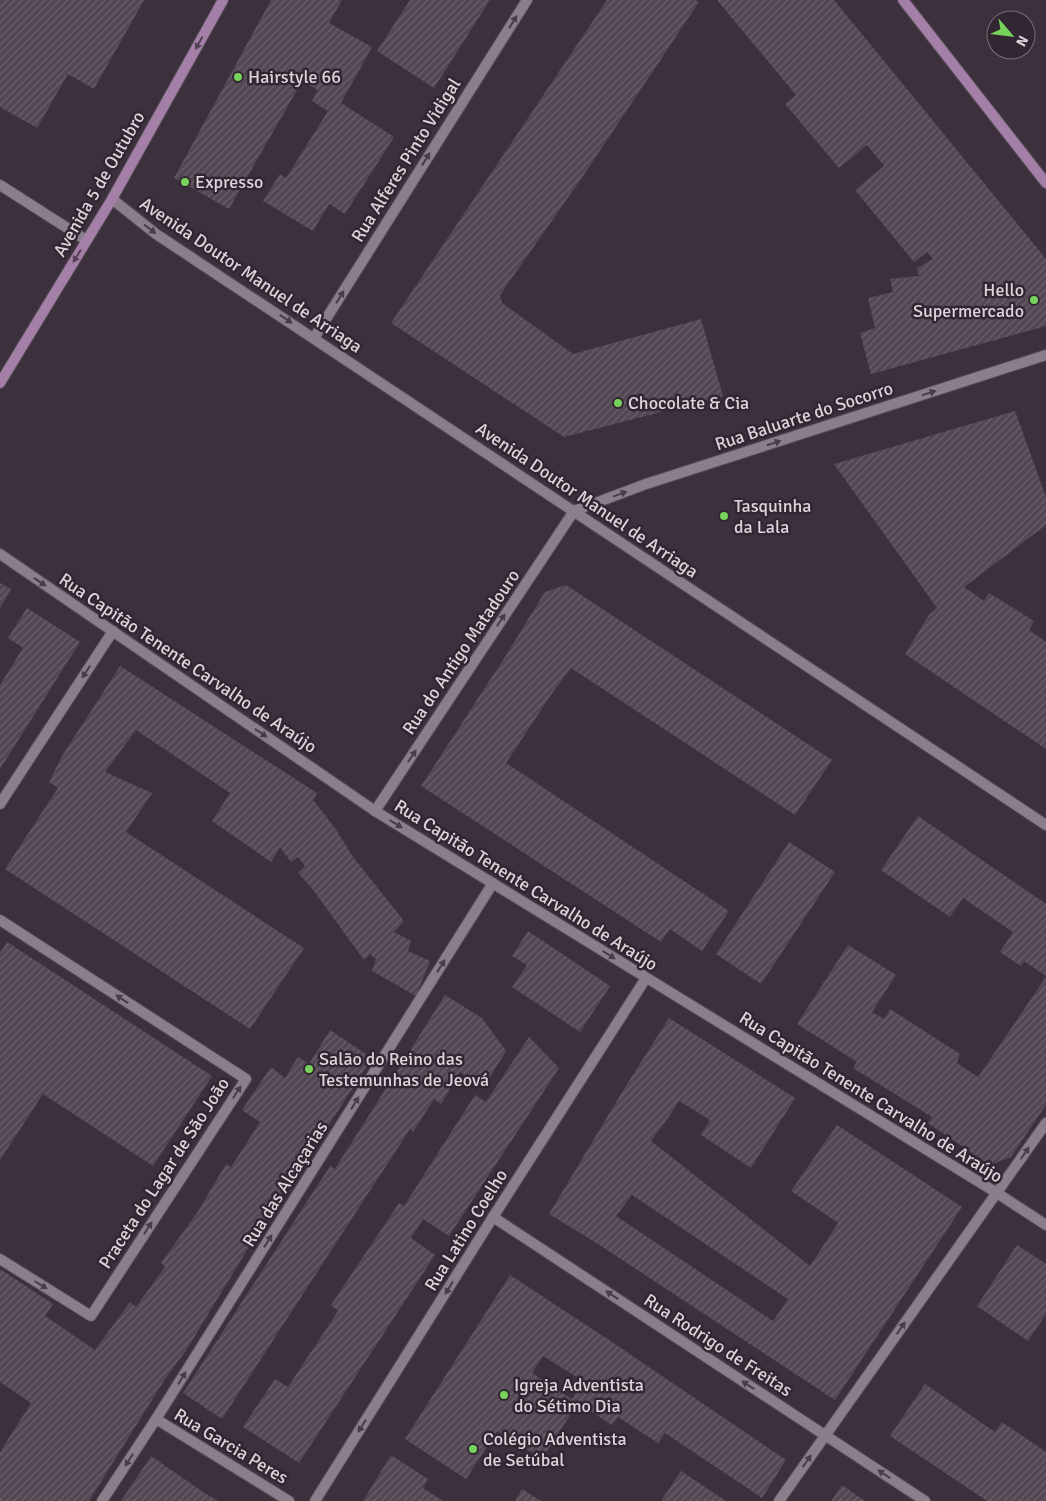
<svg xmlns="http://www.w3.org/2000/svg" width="1046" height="1501" viewBox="0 0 1046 1501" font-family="Signika,sans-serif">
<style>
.building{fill:url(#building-hatch);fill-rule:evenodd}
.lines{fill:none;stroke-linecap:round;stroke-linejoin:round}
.minor-casing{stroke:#564d57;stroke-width:12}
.secondary-casing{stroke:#564d57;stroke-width:12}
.minor{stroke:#8a7e8b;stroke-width:10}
.secondary{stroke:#a480a8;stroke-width:10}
.oneway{fill:#473c48}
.oneway2{fill:#544155}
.poi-dot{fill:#76d25a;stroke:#312631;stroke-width:2}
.labels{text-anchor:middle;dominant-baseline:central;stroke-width:5;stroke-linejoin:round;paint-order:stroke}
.poi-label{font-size:18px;fill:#dbd4dc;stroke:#312631;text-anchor:start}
.street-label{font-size:18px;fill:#dbd4dc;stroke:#312631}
</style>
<defs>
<pattern id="building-hatch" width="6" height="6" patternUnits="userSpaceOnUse" patternTransform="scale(1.25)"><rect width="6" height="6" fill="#524753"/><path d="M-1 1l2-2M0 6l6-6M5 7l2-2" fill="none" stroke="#6a616b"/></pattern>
</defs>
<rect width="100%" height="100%" fill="#3b303c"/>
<g class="building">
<path d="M0,0H144L94,89L68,74L37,128L0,107Z"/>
<path d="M271,0H342L329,23L372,47L341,103L394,137L345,214L329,204L313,231L263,201L280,174L286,178L328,111L312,101L318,90L302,81L229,209L174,178Z"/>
<path d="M410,0H490L434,88L377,51Z"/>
<path d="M607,0H695L699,2L581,179L500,295L502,303L573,354L701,319L723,396L564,437L391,323Z"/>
<path d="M717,0H834L1046,259V326L871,374L860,333L875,328L868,298L893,292L890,279L919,276L917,268L933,259L927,252L914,262L855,190L884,166L867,145L839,168L785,104L796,95Z"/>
<path d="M1015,411L1046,497V525L964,587L984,601L989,593L1034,621L1029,630L1046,642V749L905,654L929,615L937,608L834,464Z"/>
<path d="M0,583L11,589L0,608Z"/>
<path d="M566,585L832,760L795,815L571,668L553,692L506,763L729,911L702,951L670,929L661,942L421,786L503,660L545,592Z"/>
<path d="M27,608L80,642L0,769V685L23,648L8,638Z"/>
<path d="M120,666L317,793L313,800L335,828L353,857L404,921L394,932L411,941L408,951L430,961L416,996L372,971L376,959L370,954L364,960L311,887L298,873L305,866L298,857L291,862L280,847L271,862L212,821L230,793L136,730L105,772L152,793L126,832L304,948L250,1029L5,869L58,788L49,782L62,756Z"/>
<path d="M918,816L1046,904V976L1024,961L1021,966L1000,952L1013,932L963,898L950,917L881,870Z"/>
<path d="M789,842L835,872L761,984L716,954Z"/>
<path d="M528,931L610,986L580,1032L512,987L527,965L512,956Z"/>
<path d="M7,942L212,1076L153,1166L43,1094L0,1160V953Z"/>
<path d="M848,945L896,975L872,1012L884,1019L890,1009L960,1054L957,1063L978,1077L1046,977V1105L1011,1157L990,1165L928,1123L932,1117L853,1068L857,1062L797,1024Z"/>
<path d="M445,995L482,1018L506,1051L484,1087L460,1072L441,1104L434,1099L413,1132L410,1129L222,1419L183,1393L330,1166L335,1169Z"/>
<path d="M669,1018L795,1098L751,1168L701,1135L710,1120L679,1101L668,1118L651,1141L810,1266L838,1223L791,1191L837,1125L962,1207L835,1400L598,1244L549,1214L624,1089ZM632,1195L788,1299L773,1321L616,1216Z"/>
<path d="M330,1030L372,1058L307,1159L279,1197L187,1349L165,1379L89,1501H0V1452L31,1403L0,1382V1269L53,1304L45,1316L95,1350L130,1302L136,1307L165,1267L161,1263L197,1213L226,1164L231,1167L260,1122L242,1110L271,1067L285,1078L298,1057L309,1064Z"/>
<path d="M529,1037L559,1068L449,1236L423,1219L411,1238L435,1255L299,1463L243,1427L275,1379L288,1387L338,1311L331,1305L399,1203L404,1206L475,1095L486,1102Z"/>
<path d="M1017,1245L1046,1264V1314L1028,1341L977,1306Z"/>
<path d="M510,1275L609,1340L786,1460L762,1498L665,1433L658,1443L618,1417L612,1425L578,1403L542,1459L497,1431L466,1479L405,1439ZM543,1356L583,1381L572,1399L532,1373Z"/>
<path d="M925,1384L995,1432L1002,1422L1046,1452V1501H987L890,1436Z"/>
<path d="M391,1455L428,1479L423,1488L443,1501H363Z"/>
<path d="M151,1456L203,1492L218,1501H197L199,1497L196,1501H121Z"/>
<path d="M681,1471L726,1501H661Z"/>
<path d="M842,1485L865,1501H831Z"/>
<path d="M522,1489L541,1501H515Z"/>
</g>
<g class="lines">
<g class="minor-casing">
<g id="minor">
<path d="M0,185L86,240"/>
<path d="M112,199L156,234L1046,825"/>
<path d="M314,338L527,0"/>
<path d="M574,511L646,484L1046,355"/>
<path d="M0,554L375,811L997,1193L1046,1225"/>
<path d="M0,804L113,631"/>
<path d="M375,811L574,511"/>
<path d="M0,920L246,1079L91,1316L0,1259"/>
<path d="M493,1217L925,1501"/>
<path d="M156,1419L289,1501"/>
<path d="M102,1501L156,1419L493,883"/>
<path d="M315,1501L493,1217L646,978"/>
<path d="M779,1501L1046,1123"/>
</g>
</g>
<g class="secondary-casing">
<g id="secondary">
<path d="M903,0L1046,183"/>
<path d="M0,383L112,199L223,0"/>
</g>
</g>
<use href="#minor" class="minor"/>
<use href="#secondary" class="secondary"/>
</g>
<defs><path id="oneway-solid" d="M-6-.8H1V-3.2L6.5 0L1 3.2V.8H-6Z" transform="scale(1.25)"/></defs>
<g class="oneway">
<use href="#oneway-solid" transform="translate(513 22) rotate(-58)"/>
<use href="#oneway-solid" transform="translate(426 159) rotate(-58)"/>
<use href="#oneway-solid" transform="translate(150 229) rotate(37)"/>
<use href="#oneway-solid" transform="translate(340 297) rotate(-58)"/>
<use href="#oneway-solid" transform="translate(286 319) rotate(33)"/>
<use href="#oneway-solid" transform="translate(929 393) rotate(-18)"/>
<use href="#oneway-solid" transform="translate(774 443) rotate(-18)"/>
<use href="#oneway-solid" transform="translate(620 494) rotate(-20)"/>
<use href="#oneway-solid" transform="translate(40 582) rotate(34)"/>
<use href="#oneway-solid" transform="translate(501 620) rotate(-56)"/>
<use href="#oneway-solid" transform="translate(86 672) rotate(123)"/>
<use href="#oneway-solid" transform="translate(261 733) rotate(34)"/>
<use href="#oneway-solid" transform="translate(412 756) rotate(-56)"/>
<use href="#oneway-solid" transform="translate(396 824) rotate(31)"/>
<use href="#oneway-solid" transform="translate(609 955) rotate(32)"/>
<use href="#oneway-solid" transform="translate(441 966) rotate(-58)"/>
<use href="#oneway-solid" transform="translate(122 999) rotate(-147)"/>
<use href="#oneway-solid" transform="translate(237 1092) rotate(-57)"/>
<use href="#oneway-solid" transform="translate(355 1103) rotate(-58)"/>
<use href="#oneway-solid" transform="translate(1025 1153) rotate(-55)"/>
<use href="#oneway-solid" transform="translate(148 1228) rotate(-57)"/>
<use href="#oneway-solid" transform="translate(268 1241) rotate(-58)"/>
<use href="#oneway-solid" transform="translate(41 1285) rotate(32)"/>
<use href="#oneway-solid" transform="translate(449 1288) rotate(122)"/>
<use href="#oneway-solid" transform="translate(612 1295) rotate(-147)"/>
<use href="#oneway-solid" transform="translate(901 1328) rotate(-55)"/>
<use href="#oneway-solid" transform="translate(182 1378) rotate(-58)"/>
<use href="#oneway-solid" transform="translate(748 1385) rotate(-147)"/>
<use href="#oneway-solid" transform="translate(362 1426) rotate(122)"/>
<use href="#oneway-solid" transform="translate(129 1460) rotate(123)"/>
<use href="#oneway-solid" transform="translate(807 1461) rotate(-55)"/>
<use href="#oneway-solid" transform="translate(884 1474) rotate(-147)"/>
</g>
<g class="oneway2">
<use href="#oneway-solid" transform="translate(199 43) rotate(119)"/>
<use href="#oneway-solid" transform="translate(77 256) rotate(122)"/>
</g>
<g class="poi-dot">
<circle cx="238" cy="77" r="5"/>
<circle cx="185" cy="182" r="5"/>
<circle cx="1034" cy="300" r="5"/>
<circle cx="618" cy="403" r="5"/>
<circle cx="724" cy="516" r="5"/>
<circle cx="309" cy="1069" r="5"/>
<circle cx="504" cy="1395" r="5"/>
<circle cx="473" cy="1449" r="5"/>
</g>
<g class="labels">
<g class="poi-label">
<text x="248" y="77">Hairstyle 66</text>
<text x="195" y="182">Expresso</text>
<text x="1024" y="290" text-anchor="end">Hello<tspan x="1024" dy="21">Supermercado</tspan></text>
<text x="628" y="403">Chocolate &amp; Cia</text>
<text x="734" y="506">Tasquinha<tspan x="734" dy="21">da Lala</tspan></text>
<text x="319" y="1059">Salão do Reino das<tspan x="319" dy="21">Testemunhas de Jeová</tspan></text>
<text x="514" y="1385">Igreja Adventista<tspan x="514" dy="21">do Sétimo Dia</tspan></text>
<text x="483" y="1439">Colégio Adventista<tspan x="483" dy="21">de Setúbal</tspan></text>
</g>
<g class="street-label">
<text transform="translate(406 160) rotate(-58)">Rua Alferes Pinto Vidigal</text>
<text transform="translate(99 184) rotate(-60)">Avenida 5 de Outubro</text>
<text transform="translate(251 275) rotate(34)">Avenida Doutor Manuel de Arriaga</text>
<text transform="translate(804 416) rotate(-18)">Rua Baluarte do Socorro</text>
<text transform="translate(587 500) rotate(34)">Avenida Doutor Manuel de Arriaga</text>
<text transform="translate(461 652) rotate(-56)">Rua do Antigo Matadouro</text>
<text transform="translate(188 663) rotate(34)">Rua Capitão Tenente Carvalho de Araújo</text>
<text transform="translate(526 885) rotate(32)">Rua Capitão Tenente Carvalho de Araújo</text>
<text transform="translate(871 1097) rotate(32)">Rua Capitão Tenente Carvalho de Araújo</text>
<text transform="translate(164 1173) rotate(-57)">Praceta do Lagar de São João</text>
<text transform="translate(285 1184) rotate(-58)">Rua das Alcaçarias</text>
<text transform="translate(466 1230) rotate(-58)">Rua Latino Coelho</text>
<text transform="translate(718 1345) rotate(33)">Rua Rodrigo de Freitas</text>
<text transform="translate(231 1446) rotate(31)">Rua Garcia Peres</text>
</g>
</g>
<g transform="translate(1011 35) rotate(118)"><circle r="24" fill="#312631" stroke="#756c75"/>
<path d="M0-4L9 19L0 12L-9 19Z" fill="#76d25a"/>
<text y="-8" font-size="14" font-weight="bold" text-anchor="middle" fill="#dbd4dc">N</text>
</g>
</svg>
